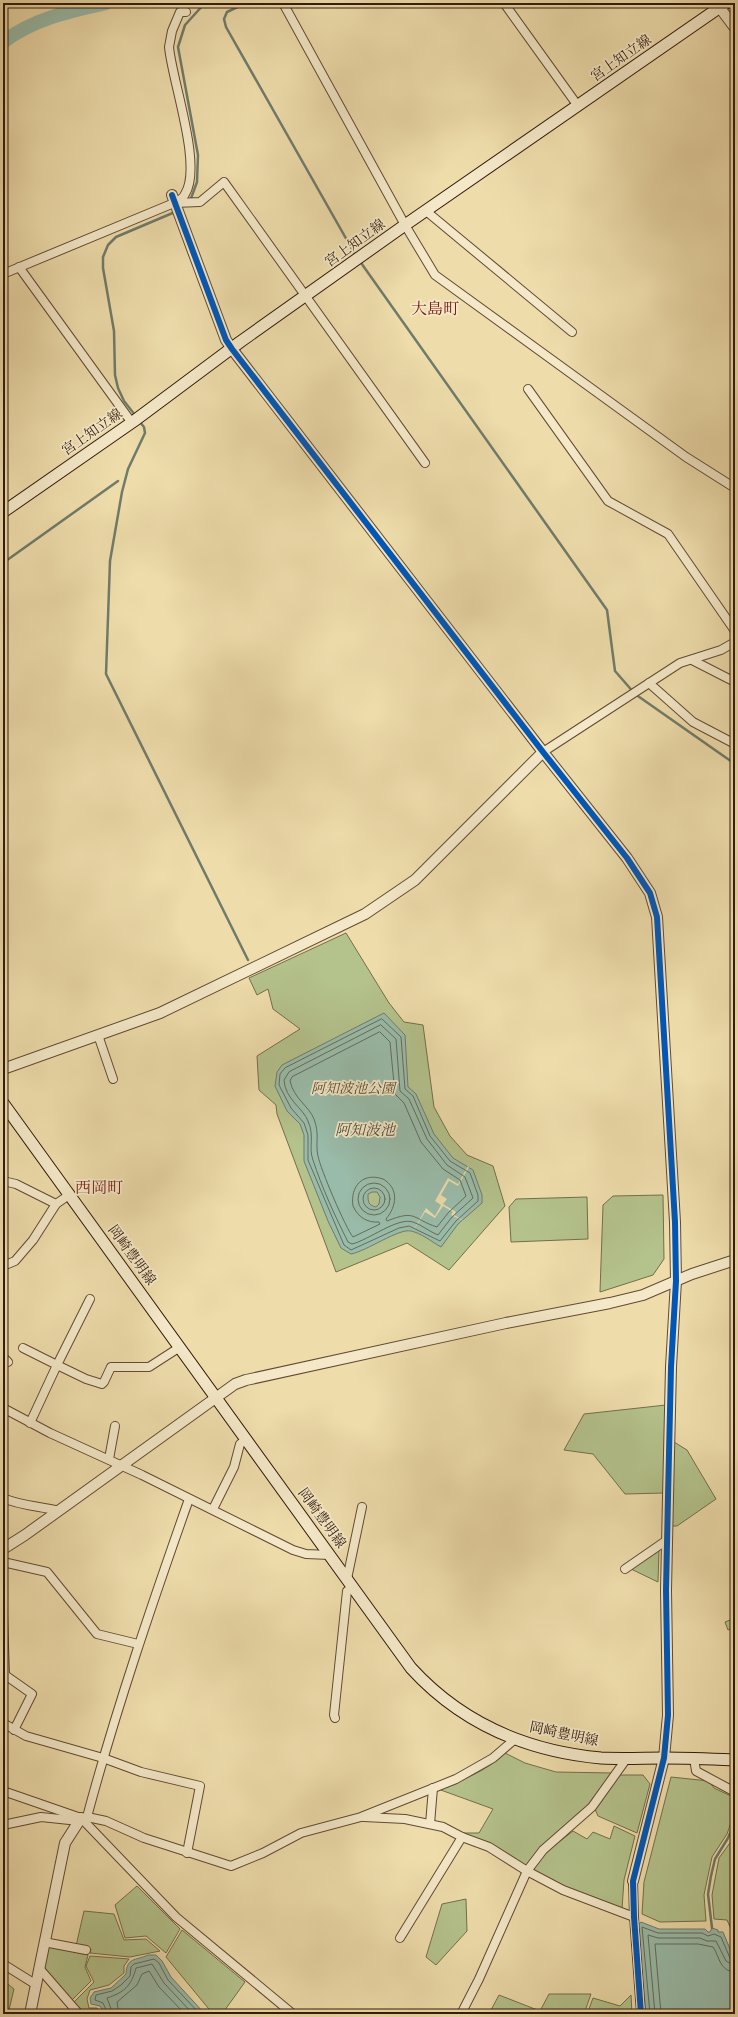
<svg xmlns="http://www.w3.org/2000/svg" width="738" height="2017" viewBox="0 0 738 2017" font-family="'IM FELL Double Pica','Noto Serif JP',serif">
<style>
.green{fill:#b4c28c;stroke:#746e4b}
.water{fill:#99bcaa;stroke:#707b6a;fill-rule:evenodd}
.pier{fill:#eedcab}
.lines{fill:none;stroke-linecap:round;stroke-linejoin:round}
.shore{stroke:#666b5a;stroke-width:1}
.stream{stroke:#707b6a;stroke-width:2.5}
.river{stroke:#99bcaa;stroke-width:14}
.minor-casing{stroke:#624a32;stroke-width:10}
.tertiary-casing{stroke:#624a32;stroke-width:12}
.secondary-casing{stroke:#331a0a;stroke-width:13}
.minor{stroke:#f4e8c8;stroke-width:8}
.tertiary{stroke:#f4e8c8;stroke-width:10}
.secondary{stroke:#f4e8c8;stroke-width:11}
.cycleway-casing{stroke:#f4e8c8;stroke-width:8}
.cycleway{stroke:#0057b8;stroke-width:6}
.labels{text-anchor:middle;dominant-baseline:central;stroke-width:3.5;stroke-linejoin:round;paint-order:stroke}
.street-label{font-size:14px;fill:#331a0a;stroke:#f4e8c8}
.park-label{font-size:14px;font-style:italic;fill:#5a4c31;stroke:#f4e8c8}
.water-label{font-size:15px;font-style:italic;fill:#524b3a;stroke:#f4e8c8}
.quarter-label{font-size:16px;fill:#7a1f14;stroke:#f4e8c8}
</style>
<rect width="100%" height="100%" fill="#eedcab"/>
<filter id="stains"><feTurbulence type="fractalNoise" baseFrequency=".005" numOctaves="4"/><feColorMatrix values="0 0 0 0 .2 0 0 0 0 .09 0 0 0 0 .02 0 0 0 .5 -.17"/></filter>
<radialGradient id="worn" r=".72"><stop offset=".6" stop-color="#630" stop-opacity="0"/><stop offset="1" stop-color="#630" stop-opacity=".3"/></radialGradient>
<g class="green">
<path d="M346,933L389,1003L404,1022L423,1025L434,1107L450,1136L467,1155L493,1166L505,1206L449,1270L407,1243L336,1272L277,1114L276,1105L259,1090L257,1056L300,1029L273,1009L268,989L257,995L249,978Z"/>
<path d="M663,1195L664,1259L653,1275L600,1292L603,1205L613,1196Z"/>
<path d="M587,1197L588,1239L511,1242L509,1207L516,1199Z"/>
<path d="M666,1405L665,1493L625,1494L593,1454L564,1450L584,1414Z"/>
<path d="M674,1442L687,1450L716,1499L677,1526H672Z"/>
<path d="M659,1550L658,1582L631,1569Z"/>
<path d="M735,1618V1627L728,1630L725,1622Z"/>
<path d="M505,1753L525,1763L556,1772L613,1773L589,1805L527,1867L490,1844L462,1833H479L493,1809L438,1789C461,1781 487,1771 505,1753Z"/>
<path d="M620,1775H643L650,1784L637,1833L598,1816L595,1809Z"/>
<path d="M671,1777L709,1781L714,1788L735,1798V1811L727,1834L712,1857L704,1895L706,1921L660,1922L642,1914L644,1882Z"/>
<path d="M614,1826L635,1836L624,1880L622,1909L565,1887L533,1870L545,1853L573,1831L587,1839L593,1832L610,1839Z"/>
<path d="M735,1836V1938L727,1920L714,1919L712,1895L719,1858Z"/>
<path d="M137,1886L180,1929L166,1953L146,1936L125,1938L115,1905Z"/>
<path d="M466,1899L467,1931L436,1965L426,1957L442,1904Z"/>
<path d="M84,1911L114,1914L124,1940L146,1939L160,1951L130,1957L90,1953L91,1949L76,1946Z"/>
<path d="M182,1930L245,1982L222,2014H213L166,1957Z"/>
<path d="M47,1946L88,1955L85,1967L91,1981L72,2000L42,1967Z"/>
<path d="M90,1956L129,1959L124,1966V1973L109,1985L90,1990L87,1999L89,2008H97L101,2014H83L74,2002L94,1982L86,1966Z"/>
<path d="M3,1970L8,1974L4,1981L14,1989L8,2014H3Z"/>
<path d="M549,1994H591L584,2014H499L491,2010L499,1995L540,2011Z"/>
<path d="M631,1995L632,2014H587L593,1998L620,2006Z"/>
</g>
<g class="water">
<path d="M384,1013L405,1035L408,1087L416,1094L434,1134L453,1158L473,1170L482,1195V1203L458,1224L441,1247C432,1242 421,1233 411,1231C399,1228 367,1251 351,1254L341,1248L328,1221L304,1161V1135L300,1124L287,1111L275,1086L277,1072L282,1065ZM372,1192H377L380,1197L379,1204L376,1207C368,1205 368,1202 368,1194Z"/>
<path d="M641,1922L659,1929H705L708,1932H710L712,1928L718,1930V1932H723L735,1961V2014H646L637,1926Z"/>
<path d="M148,1955H156L162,1961L171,1977L205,2014H105L100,2006L91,2004L90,1998L94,1992L111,1988L126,1974C127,1957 135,1961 148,1955Z"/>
</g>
<path class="pier" d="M468,1166L469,1167L458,1186L449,1181L441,1195L447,1199L443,1204L456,1212L454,1215L464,1221L451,1215L453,1212L443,1206L435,1218L425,1212L412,1233L426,1208L435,1216L441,1205L435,1201L448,1178L458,1184Z"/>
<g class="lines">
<g class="shore">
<path d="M382,1019L401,1037L405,1089L413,1096L430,1136L450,1161L470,1173L478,1195V1201L456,1221L440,1241L409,1226L399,1228L351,1250L344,1245L308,1160V1135L304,1123L291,1108L279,1085L280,1074L285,1068Z"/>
<path d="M381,1025L396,1039L400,1091L409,1099L427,1139L447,1165L465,1177L473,1198L452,1217L438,1235C430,1232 422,1225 413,1222C397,1217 369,1240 352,1244L348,1242C335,1216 322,1188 313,1160C308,1147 315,1137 308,1121C303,1108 285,1099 284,1080L289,1072Z"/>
<path d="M380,1032L390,1042L395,1094L404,1103L421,1142L443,1169L460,1180L466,1196L448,1213L437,1227C412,1219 417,1209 387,1221L386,1219C397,1206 399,1188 383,1179C363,1172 350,1186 353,1206C358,1217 367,1223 379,1222L380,1224L353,1237C346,1229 320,1168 318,1156C315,1142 320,1135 314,1119C309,1106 294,1099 290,1081L292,1077Z"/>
<circle cx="374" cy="1199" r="16"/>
<circle cx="374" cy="1199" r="11"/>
<path d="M108,2014L103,2003L95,2000L96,1995L112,1991L121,1985L130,1976L131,1967L134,1964L154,1959L159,1963L168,1980L200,2014"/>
<path d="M113,2014L107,1998C125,1992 131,1986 136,1968L152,1964L164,1983L193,2014"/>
<path d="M119,2014L117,2002L137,1985L142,1974L149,1971L159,1987L185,2014"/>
<path d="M650,2014L642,1927L658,1933H702L708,1936L714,1934L721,1937L730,1958L735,1960"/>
<path d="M655,2014L648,1935L658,1938H700L707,1941H716L726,1961L735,1966"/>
<path d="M661,2014L655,1944H698L713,1947C720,1957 719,1971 735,1972"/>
</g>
<g class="stream">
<path d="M246,3L227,12L224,19L226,27L356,256"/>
<path d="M190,201L197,182L198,155L178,47L185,25L205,3"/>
<path d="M359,260L607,610L615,671L635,694L735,764"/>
<path d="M135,415L124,401L118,388L115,375L114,331L103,268V257L108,245L116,237L175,212"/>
<path d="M139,421L144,427L145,433L128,469L122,492L110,561L106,674L248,960"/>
<path d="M3,563L118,481"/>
<path d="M712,1928L708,1894L711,1876L715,1859L728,1838L735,1821"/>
</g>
<path class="river" d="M3,42C33,19 70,11 106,3"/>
<g class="minor-casing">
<g id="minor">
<path d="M283,3L405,225L435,275L686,457L735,488"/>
<path d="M504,3L578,106"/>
<path d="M174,203L200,202L224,182L425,463"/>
<path d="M426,211L572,332"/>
<path d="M19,267L132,423"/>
<path d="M3,274L174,203C178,201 183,199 185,194C203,166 172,81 169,47L172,31L180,12H186"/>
<path d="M528,389L608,501L668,534L735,631"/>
<path d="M692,660L735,682"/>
<path d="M649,683L693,722L735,744"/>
<path d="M543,752L680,663L721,650L735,642"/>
<path d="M98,1035L113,1079"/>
<path d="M3,1181L16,1184L56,1204"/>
<path d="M3,1266L15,1261L33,1240L56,1204L69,1195"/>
<path d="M90,1299L57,1365L86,1379L102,1384L104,1382L111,1367H149L180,1347"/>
<path d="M23,1348L57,1365L30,1423"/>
<path d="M3,1357L8,1362"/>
<path d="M3,1408L50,1433L142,1475L293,1550L306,1554L330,1555"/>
<path d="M109,1459L115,1426"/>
<path d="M3,1498C21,1506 40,1506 59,1511"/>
<path d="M213,1509L234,1467L240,1444L247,1439"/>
<path d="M3,1562L47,1572L97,1634L138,1644"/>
<path d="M625,1569L667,1540"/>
<path d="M347,1579L362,1507"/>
<path d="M3,1616L5,1675L32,1694L14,1730"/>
<path d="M335,1718L334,1715L347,1591L353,1587"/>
<path d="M3,1723L26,1736L103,1758L141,1772L200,1786L187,1853"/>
<path d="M694,1758L696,1771L735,1792"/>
<path d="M3,1791L81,1818L176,1917L293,2014"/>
<path d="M87,1817C116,1709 152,1604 189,1499"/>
<path d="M364,1817L405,1819L443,1827L462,1837L489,1847L527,1871L563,1890L634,1917"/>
<path d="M81,1818L87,1817L106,1821L144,1838L231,1866L263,1853L301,1833L361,1817L456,1779L493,1758L515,1739"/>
<path d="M430,1824L433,1788"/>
<path d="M3,1825L41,1817L79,1821"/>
<path d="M633,1881L634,1917L641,2014"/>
<path d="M400,1938L462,1837"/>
<path d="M44,1942L86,1950"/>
<path d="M3,1964L35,1984"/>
<path d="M39,1968L79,2014"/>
<path d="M461,2014L479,1979L527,1871L543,1850L592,1807L627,1758"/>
</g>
</g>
<g class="tertiary-casing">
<g id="tertiary">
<path d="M720,8L735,28"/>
<path d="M172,195L226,340L232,349L543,752L627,858L650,893L657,917L675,1222L676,1281L671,1367L668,1497L666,1590L668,1715L664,1758L633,1881"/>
<path d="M3,1069L160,1013L365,914L415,880L543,752"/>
<path d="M3,1549L25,1535L235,1384L246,1380L506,1323L610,1303L643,1295L692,1274L735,1260"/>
<path d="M30,2014L65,1843L81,1818"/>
</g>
</g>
<g class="secondary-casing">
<g id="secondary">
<path d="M3,512L134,421L240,342L405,225L726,3"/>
<path d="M3,1103L411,1668C462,1724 526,1751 601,1758C623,1759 644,1758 665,1758C688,1758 712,1759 735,1760"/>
</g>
</g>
<use href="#minor" class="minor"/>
<use href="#tertiary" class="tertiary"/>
<use href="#secondary" class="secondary"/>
<g class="cycleway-casing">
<path id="cycleway" d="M172,195L226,340L232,349L543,752L627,858L650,893L657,917L675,1222L676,1281L671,1367L668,1497L666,1590L668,1715L664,1758L633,1881L634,1917L641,2014"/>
</g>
<use href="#cycleway" class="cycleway"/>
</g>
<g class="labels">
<g class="street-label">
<text transform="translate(621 58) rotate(-35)">宮上知立線</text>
<text transform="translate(355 243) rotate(-36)">宮上知立線</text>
<text transform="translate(92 432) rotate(-35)">宮上知立線</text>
<text transform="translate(132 1255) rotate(54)">岡崎豊明線</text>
<text transform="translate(322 1518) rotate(54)">岡崎豊明線</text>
<text transform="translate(564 1734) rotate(12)">岡崎豊明線</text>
</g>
<g class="park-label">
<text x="353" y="1088">阿知波池公園</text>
</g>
<g class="water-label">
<text x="365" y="1130">阿知波池</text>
</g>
<g class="quarter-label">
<text x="435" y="309">大島町</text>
<text x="99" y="1188">西岡町</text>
</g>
</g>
<rect width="738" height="2017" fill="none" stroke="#eedcab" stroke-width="16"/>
<rect x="4" y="4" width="730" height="2009" fill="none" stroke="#331a0a" stroke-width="2"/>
<rect x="8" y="8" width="722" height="2001" fill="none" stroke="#331a0a"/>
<rect width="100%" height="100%" filter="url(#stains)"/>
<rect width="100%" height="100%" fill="url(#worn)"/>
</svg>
